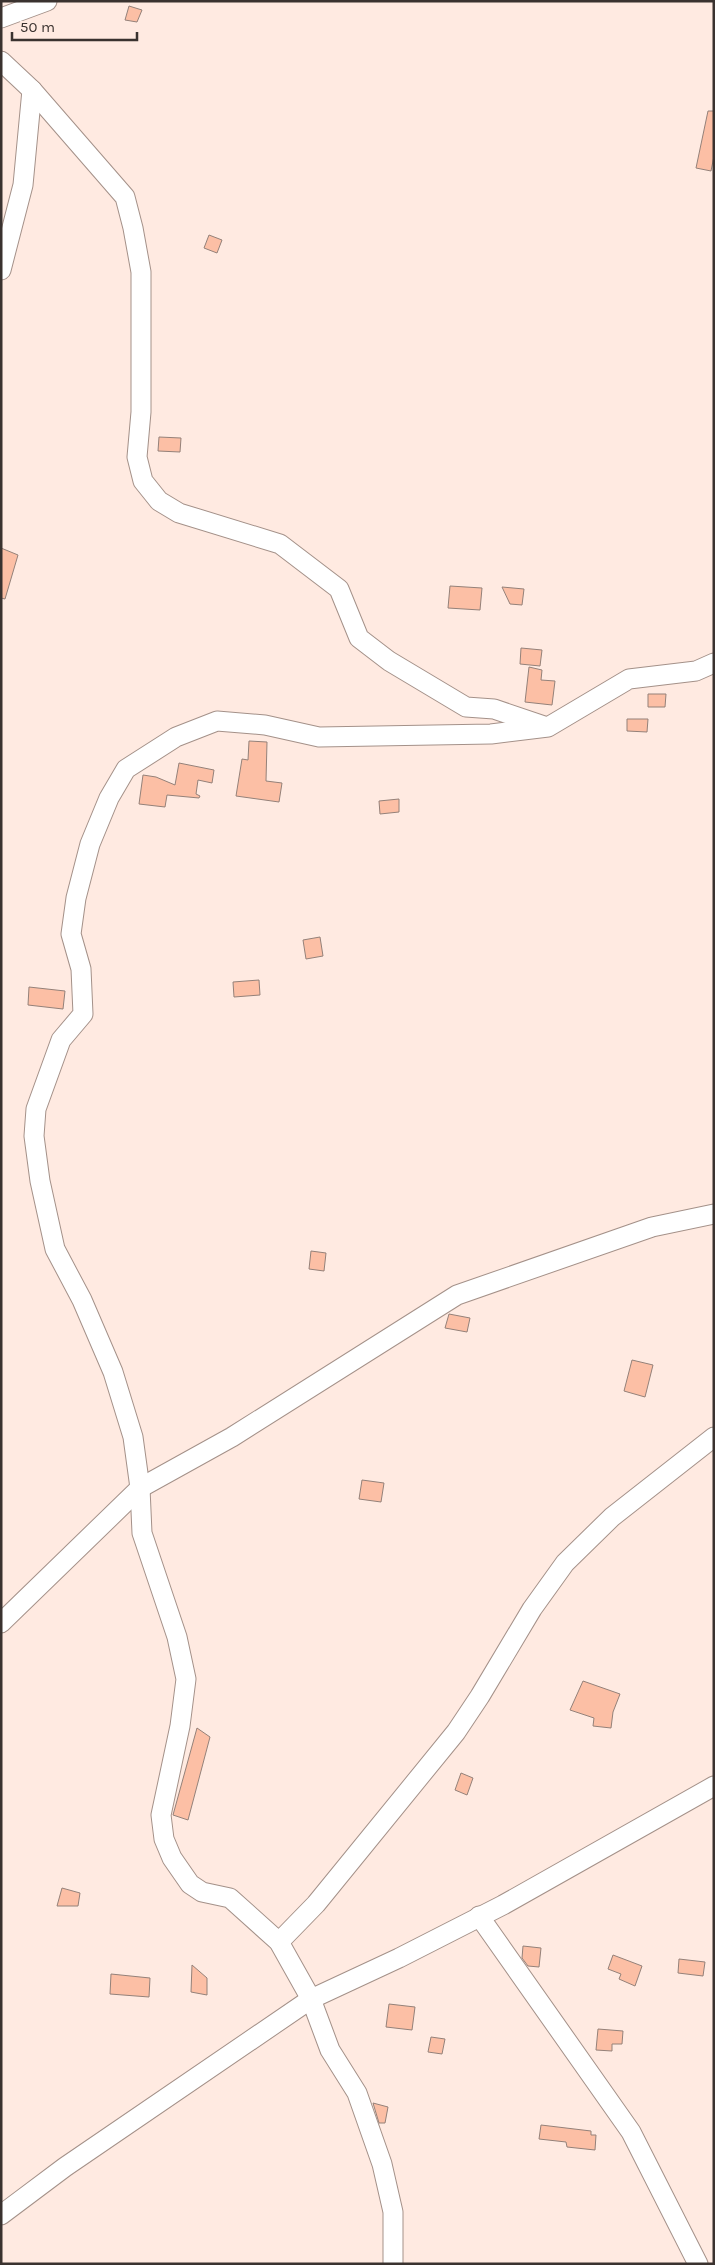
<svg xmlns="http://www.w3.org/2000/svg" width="715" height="2265" viewBox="0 0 715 2265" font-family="Karla,sans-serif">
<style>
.building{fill:#fcbfa5;stroke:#948179}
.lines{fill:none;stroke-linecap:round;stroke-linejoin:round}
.minor-casing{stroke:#a49189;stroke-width:21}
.minor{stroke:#fff;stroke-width:19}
</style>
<rect width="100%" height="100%" fill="#ffeae1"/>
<g class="building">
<path d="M129,6L142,10L137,22L125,20Z"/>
<path d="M708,111H714V156L711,171L696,168Z"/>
<path d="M209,235L222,240L217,253L204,248Z"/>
<path d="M159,437L181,438L180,452L158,451Z"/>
<path d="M1,548L18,555L5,599L1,598Z"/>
<path d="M450,586L482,588L480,610L448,608Z"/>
<path d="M502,587L524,589L522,605L510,604Z"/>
<path d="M521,648L542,650L540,666L520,664Z"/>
<path d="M529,667L542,670L541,680L555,681L552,705L525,702Z"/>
<path d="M648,694H666L665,707H648Z"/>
<path d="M627,719H648L647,732L627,731Z"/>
<path d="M249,741L267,742L266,781L282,783L279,802L236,796L242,759L248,760Z"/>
<path d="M179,763L214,770L212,783L198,780L196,794L200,796L199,798L167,795L165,807L139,804L143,775L156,777L175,785Z"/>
<path d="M399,799V812L380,814L379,801Z"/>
<path d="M320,937L323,956L306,959L303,940Z"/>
<path d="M259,980L260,995L234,997L233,982Z"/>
<path d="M29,987L65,991L63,1009L28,1005Z"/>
<path d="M311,1251L326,1253L324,1271L309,1269Z"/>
<path d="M449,1314L470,1318L467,1332L445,1328Z"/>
<path d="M632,1360L653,1365L645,1397L624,1391Z"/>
<path d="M362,1480L384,1483L381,1502L359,1499Z"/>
<path d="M583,1681L620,1694L613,1712L611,1728L593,1726L594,1718L570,1710Z"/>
<path d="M197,1728L210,1737L188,1820L173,1815Z"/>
<path d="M461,1773L473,1778L467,1795L455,1790Z"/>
<path d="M62,1888L80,1893L78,1906H57Z"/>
<path d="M523,1946L541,1948L539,1967L528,1966L522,1958Z"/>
<path d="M613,1955L642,1966L635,1986L619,1979L621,1974L608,1969Z"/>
<path d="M679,1959L705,1962L703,1976L678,1973Z"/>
<path d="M192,1965L207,1978V1995L191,1992Z"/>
<path d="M111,1974L150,1978L149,1997L110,1994Z"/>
<path d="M389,2004L415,2007L412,2030L386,2027Z"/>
<path d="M598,2029L623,2031L622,2044H612V2051L596,2050Z"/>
<path d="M431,2037L445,2039L442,2054L428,2052Z"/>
<path d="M373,2103L388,2107L385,2123H379Z"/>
<path d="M541,2125L591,2131V2135H596L595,2150L567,2147L566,2142L539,2139Z"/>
</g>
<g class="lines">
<g class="minor-casing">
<g id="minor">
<path d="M1,18L47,1"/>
<path d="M1,61L32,90L125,197L133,228L141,272V412L137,457L143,481L159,501L179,513L280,544L339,589L359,638L389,661L466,707L494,709L544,726"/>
<path d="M1,270L23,185L32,90"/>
<path d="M1,1623L140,1488L232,1437L457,1295L652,1227L714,1214"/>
<path d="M479,1916L631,2132L698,2264"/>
<path d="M279,1942L316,1904L456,1732L480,1696L532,1609L565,1563L612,1517L714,1437"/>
<path d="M1,2215L65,2167L311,1999L399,1958L503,1905L714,1786"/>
<path d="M393,2264V2212L382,2164L357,2093L330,2050L311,1999L279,1942L230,1898L202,1892L190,1884L172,1858L164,1839L161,1815L180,1726L186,1679L177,1637L142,1533L140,1488L133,1437L113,1372L82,1300L55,1249L40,1181L34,1136L36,1109L61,1040L83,1014L81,969L71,934L76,898L90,844L109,798L126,769L176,737L217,721L265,725L319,737L491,734L548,727L629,679L696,671L714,663"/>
</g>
</g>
<use href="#minor" class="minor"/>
</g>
<rect width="715" height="2265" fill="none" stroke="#3a322f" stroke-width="5"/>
<path d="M12 32v8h125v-8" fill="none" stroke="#3a322f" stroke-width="2.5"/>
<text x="20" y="32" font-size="15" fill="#3a322f" stroke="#ffeae1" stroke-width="4" paint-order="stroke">50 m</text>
</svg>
